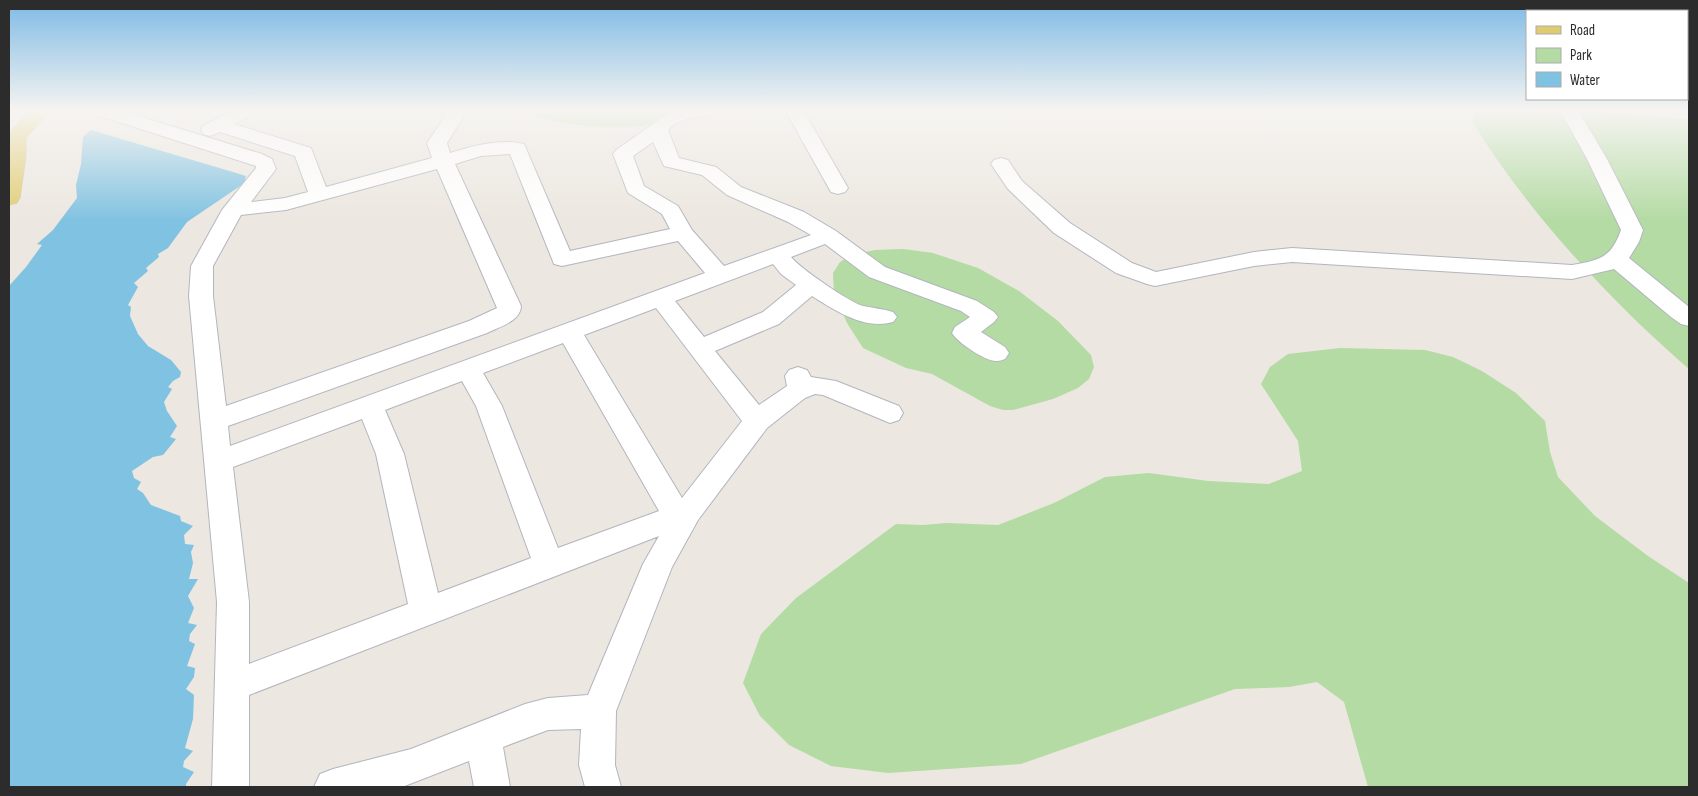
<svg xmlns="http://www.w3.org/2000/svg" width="1698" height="796" viewBox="0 0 1698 796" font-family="'Sofia Sans Condensed',sans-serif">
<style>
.green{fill:#b3dba3}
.water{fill:#80c2e1}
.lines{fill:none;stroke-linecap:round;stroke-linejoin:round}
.minor-casing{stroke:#b3b5be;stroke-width:2}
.major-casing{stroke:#c4c4c4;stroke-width:1}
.minor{fill:#fff;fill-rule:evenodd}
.major{fill:#e0cc70;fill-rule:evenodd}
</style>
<rect width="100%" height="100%" fill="#ece7e0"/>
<g class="green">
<path d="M521,110H727C667,128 579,137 521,110Z"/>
<path d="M1477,110H1560L1689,119V369C1610,301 1528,212 1473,123V117Z"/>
<path d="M903,249L933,253L978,268L1019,291L1058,321L1091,355L1094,367L1089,379L1078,388L1053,399L1013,410H1003L990,406L932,374L906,368L863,348L847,323L834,293L833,273L840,262L852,255L875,250Z"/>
<path d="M1340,348L1425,350L1453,357L1482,371L1516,393L1545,421L1550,452L1558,477L1595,516L1648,556L1689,583V787H1368L1344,702L1317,682L1289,687L1235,689L1021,764L888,773L831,766L789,745L760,716L743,683L761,634L796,598L896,524L923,525L947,523L998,525L1054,503L1105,477L1149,473L1208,481L1269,484L1302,471L1298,441L1261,384L1270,367L1288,354Z"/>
</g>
<path class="water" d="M91,130L233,172L246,176L245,179L249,180L187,222L168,248L158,254L159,257L146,268L148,271L134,283L138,287L128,305L131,307L130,316L138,334L148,346L171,360L181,372L180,377L173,381L168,387L172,389L164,402L167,411L177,426L170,437L176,439L163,455L153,457L132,471L134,478L141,482L137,489L143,493L151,505L180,516L181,521L193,526L184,535L185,544L194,545L191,552L193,563L189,579H198L188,596L194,608L188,623L197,625L190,634L189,641L195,644L187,666L195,668L194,677L186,689L194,695L193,719L185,748L193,751L184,761L183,767L194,772L186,784V787H9V286L26,267L42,245L37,244L53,230L77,198L76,185L81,164L83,137Z"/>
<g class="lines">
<g class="minor-casing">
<g id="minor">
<path d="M91,110H119L262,154L272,159L276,169L251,202L285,198L308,192L295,156L220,132L210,136L203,134L201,130L203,126L233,110H255L252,114L234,124L311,148L326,187L432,158L427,143L445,117L444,110H462L463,117L447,143L450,153C472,146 500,138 524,144L570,251L670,229L662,214L628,193L613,154L616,150L667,114L679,110H717L714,114L687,119L674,124L668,130L679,158L716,167L741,187L804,212L836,231L885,267L977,301L994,312L998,317L994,322L981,332L1005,347L1009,353L1005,359C1002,360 1000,361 997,361C986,362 957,342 952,333L955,327L970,317L961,311L869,277L825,244L791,257C801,269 849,302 863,306C873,308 883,309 893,312L897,317L893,322C864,330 836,311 812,296L779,324L715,351L759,405L787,386L785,376L789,370L798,367L807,370L811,377L836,381L899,406L903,413L899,420L890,423L823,395L815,394L805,398L767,428L698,520L672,567L616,711L615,765L621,787H585L579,765L581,729L548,730L503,747L510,787H474L469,761L402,787H314L320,774L333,769L411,749L525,704L548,698L588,695L643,564L659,536L249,695V787H212L217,602L189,296L191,266L222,210L256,168V166L94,114ZM653,142L664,166L702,175L727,195L788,222L811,235L724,266L692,230L678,206L644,186L633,156ZM510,154L554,264L562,266L678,241L705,273L230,446L228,426L487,333C499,327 521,321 521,306L455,164L481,156ZM437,169L497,308L469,321L226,406L213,296V266L241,215L286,210ZM773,264L781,274L796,285L763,312L704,337L675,301ZM656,308L742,421L682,498L584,335ZM563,343L659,511L558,548L502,406L483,373ZM462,381L476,406L531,558L438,593L404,454L385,410ZM362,419L376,454L408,604L249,664V602L233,467Z"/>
<path d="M785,110H803L848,188L845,192L838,194L831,192Z"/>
<path d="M1560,110H1578L1607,159L1643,230L1639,242L1629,258L1689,307V326L1681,324L1671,317L1614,269L1572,279L1292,262L1254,266L1155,286L1147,284L1116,273L1054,233L1008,189L991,164L994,160L1001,158L1008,160L1022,181L1070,223L1132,263L1156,272L1254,252L1292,248L1572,265C1600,260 1611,258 1621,230L1587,159Z"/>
</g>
</g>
<g class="major-casing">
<path id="major" d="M30,110H52L26,138V156L20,198L17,203L9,205V133Z"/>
</g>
<use href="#minor" class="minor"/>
<use href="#major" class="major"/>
</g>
<linearGradient id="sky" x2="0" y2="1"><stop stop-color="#7ebae5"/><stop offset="0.5" stop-color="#f6f4f1"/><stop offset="1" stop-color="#f6f4f1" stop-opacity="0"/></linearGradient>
<rect width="1698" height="221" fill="url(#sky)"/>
<rect width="1698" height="796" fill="none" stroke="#2c2c2c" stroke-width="20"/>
<rect x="1526" y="10" width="162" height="90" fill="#ffffff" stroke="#ababab"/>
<rect x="1536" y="26" width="25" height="8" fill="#e0cc70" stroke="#ababab"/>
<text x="1570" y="35" font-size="15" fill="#2c2c2c">Road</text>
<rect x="1536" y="48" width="25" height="15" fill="#b3dba3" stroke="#ababab"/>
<text x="1570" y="60" font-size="15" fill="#2c2c2c">Park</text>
<rect x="1536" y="72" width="25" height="15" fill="#80c2e1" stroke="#ababab"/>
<text x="1570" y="85" font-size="15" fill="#2c2c2c">Water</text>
</svg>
